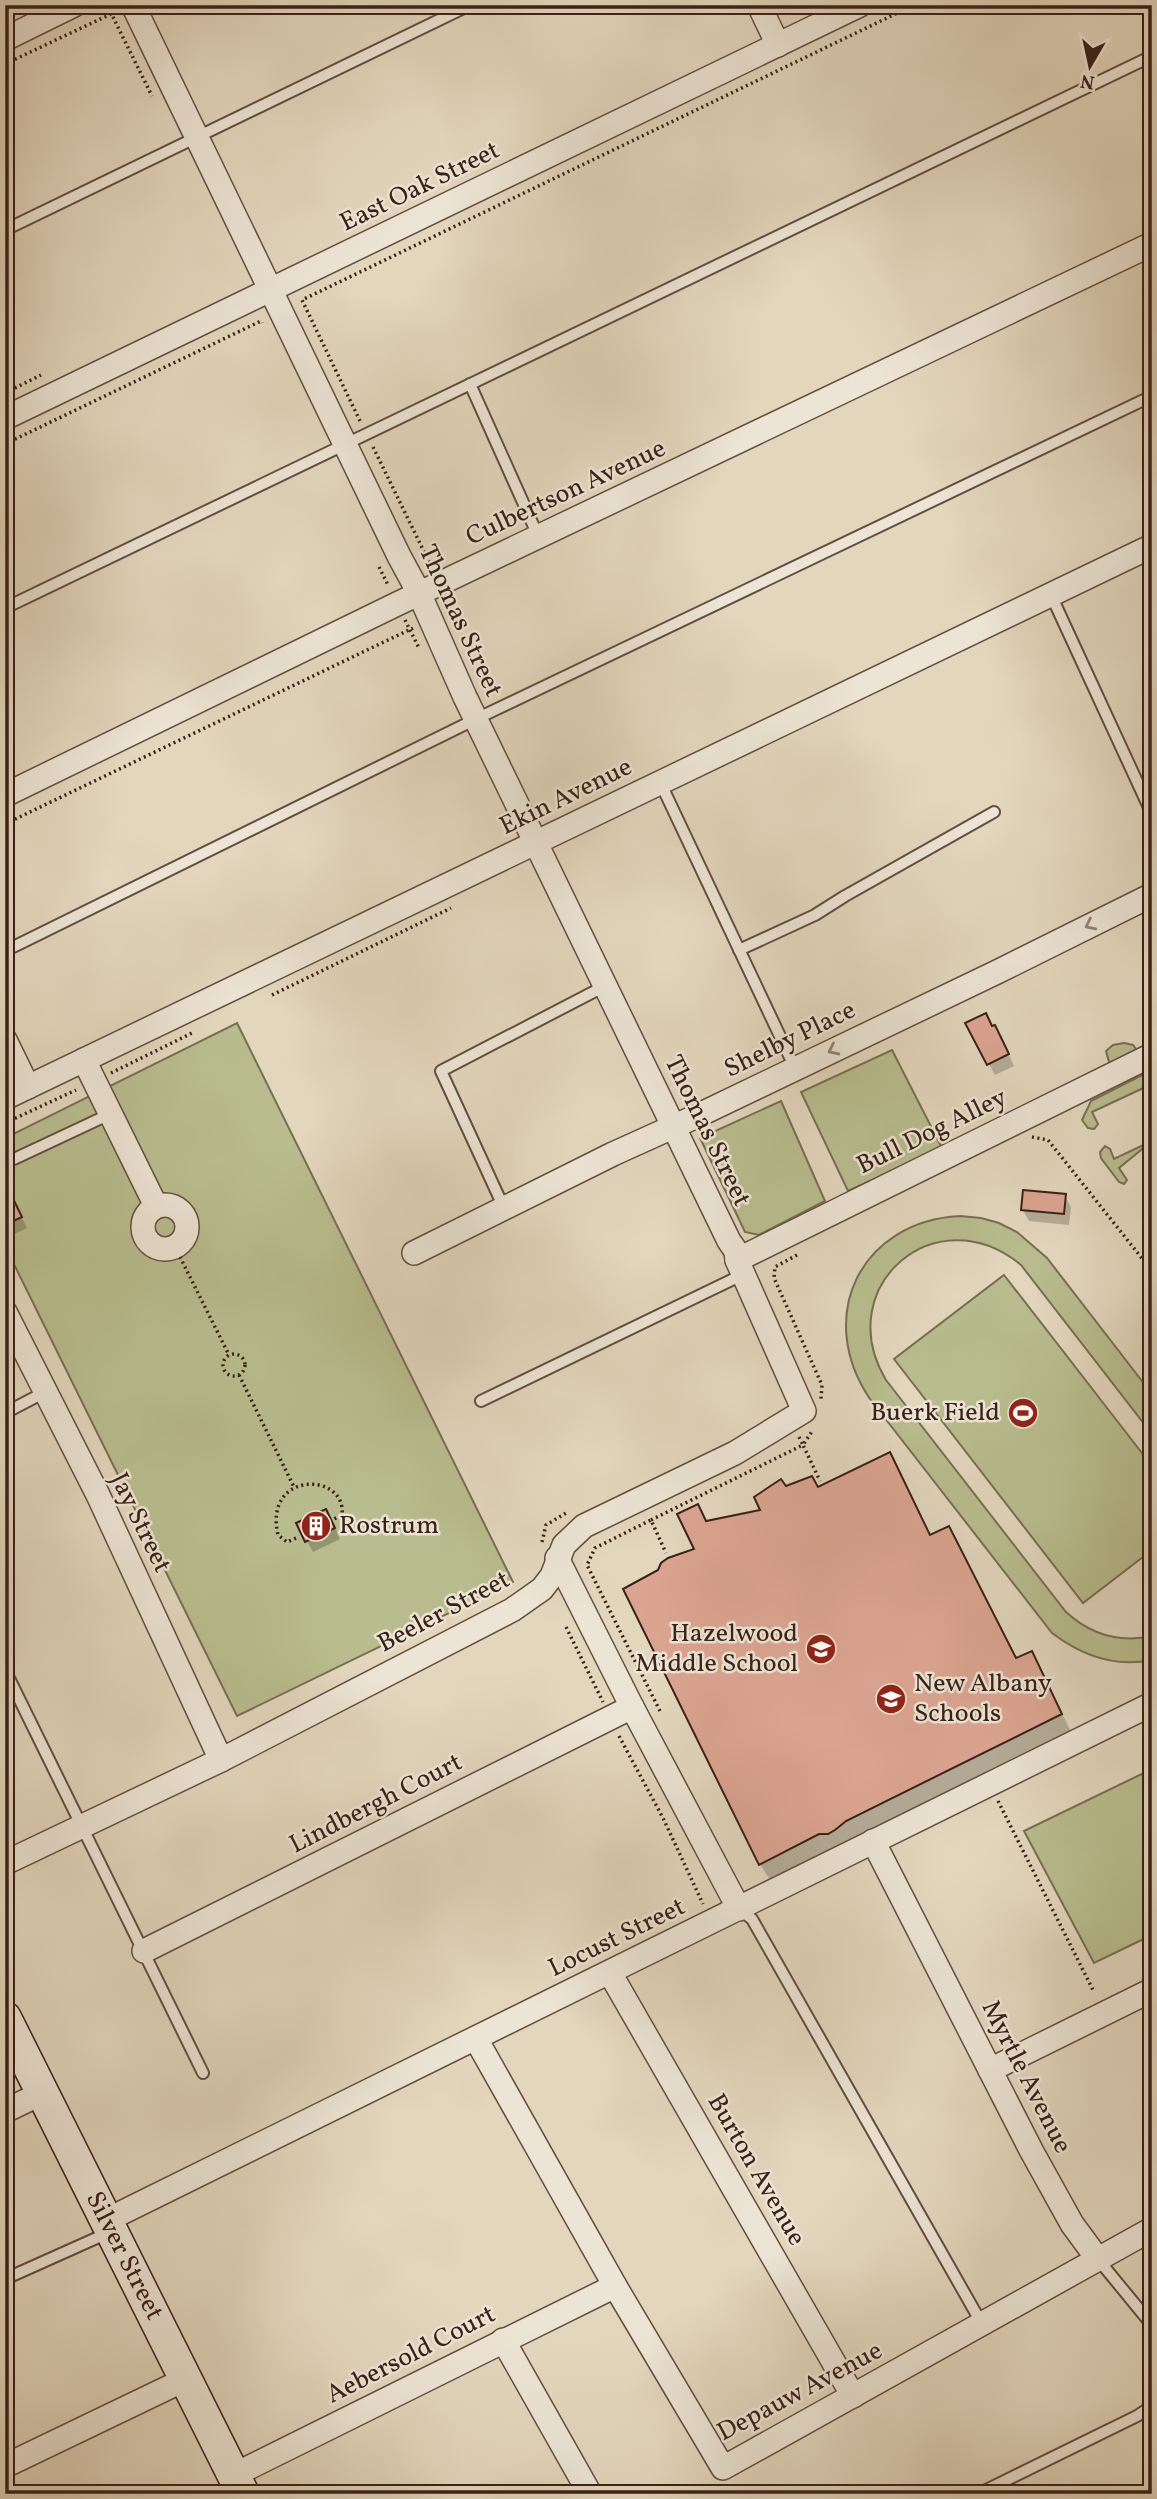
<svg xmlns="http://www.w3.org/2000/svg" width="1157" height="2499" viewBox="0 0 1157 2499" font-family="Vollkorn,serif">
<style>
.green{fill:#b8bc8e;stroke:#786e53;stroke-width:2}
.shadow{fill:#0003}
.building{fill:#dba491;stroke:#392118;stroke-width:2}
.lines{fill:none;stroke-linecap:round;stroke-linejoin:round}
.lane-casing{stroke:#634e41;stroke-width:14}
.street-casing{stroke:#634e41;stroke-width:26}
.secondary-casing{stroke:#392118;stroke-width:35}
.path{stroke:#392118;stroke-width:3.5;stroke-dasharray:2 3.5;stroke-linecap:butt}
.lane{stroke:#ece4d4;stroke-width:10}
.street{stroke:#ece4d4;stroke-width:23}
.secondary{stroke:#ece4d4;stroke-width:32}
.oneway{stroke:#928276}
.labels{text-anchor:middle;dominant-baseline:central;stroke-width:5;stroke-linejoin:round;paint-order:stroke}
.street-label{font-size:26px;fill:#392118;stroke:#ece4d4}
.poi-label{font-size:26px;fill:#392118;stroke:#ece4d4;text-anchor:end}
</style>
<rect width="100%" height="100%" fill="#e2d6bd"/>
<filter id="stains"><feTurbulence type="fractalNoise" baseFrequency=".00286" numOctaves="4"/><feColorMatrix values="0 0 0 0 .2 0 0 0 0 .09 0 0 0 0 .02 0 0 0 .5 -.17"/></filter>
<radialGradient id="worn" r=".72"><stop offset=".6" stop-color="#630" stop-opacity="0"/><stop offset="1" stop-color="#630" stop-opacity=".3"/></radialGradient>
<g class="green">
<path d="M237,1023L513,1582L237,1716L5,1246V1138Z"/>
<path d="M1124,1043L1133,1045L1138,1052L1110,1065L1106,1051L1113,1045Z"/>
<path d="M892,1050L942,1148L848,1191L801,1092Z"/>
<path d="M1152,1070V1084L1092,1112L1098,1124L1094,1129L1088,1128L1082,1120L1091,1101Z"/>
<path d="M781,1101L825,1201L759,1235L745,1232L700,1138Z"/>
<path d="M1152,1141L1119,1168L1127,1180L1124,1184L1119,1182L1101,1158L1100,1152L1105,1146L1110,1149L1114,1159Z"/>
<path d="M960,1216L981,1218L999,1223L1017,1232L1047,1258L1152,1394V1434L1021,1265C937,1195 830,1286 886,1380L1066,1612C1090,1634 1119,1643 1152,1636V1660C1114,1668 1081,1655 1052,1633L870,1399C814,1316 861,1221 960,1216Z"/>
<path d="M1004,1275L1152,1466V1550L1083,1603L894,1359Z"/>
<path d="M1152,1769V1935L1094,1963L1024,1831Z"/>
</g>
<g class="shadow">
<path d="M992,1028L1001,1038L1014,1066L995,1075L989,1064Z"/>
<path d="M5,1184L27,1228L8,1237L5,1232Z"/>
<path d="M1065,1196L1071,1207L1069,1225L1029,1221L1023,1210Z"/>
<path d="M785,1489H818L931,1537L1016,1660L1041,1670L1071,1732L838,1851H829L770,1880L760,1864L697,1550L707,1522L763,1511Z"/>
<path d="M332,1522L340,1539L313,1552L298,1524Z"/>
</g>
<g class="building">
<path d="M986,1013L992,1026L995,1025L1009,1054L987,1065L965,1023Z"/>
<path d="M5,1182L22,1217L5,1225Z"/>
<path d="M1023,1190L1066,1194L1064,1214L1021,1210Z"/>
<path d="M890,1452L930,1535L949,1526L1016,1658L1032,1651L1062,1714L846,1821L835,1830L828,1834H819L759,1865L623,1589L658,1570L661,1563L668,1558L694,1549L677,1514L698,1504L706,1521L760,1510L754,1497L781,1479L786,1486L812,1476L818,1487Z"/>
<path d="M326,1509L335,1528L305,1542L296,1523Z"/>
</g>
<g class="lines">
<g class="lane-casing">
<g id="lane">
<path d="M5,230L470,5"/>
<path d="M470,384L539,538"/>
<path d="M1051,595L1152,814"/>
<path d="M5,608L1152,56"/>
<path d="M660,782L795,1068"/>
<path d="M739,950L815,915L845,896L994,812"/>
<path d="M5,951L476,719L1152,396"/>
<path d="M14,1159L110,1114"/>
<path d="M504,1208L441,1071L605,986"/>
<path d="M481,1401L744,1274"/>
<path d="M5,1413L45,1392"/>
<path d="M5,1670C70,1805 138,1938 203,2073"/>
<path d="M739,1909L752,1919L982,2324"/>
<path d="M1097,2258L1152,2325"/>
<path d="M5,2279L110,2232"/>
<path d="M978,2494L1137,2416L1152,2406"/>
</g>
</g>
<g class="street-casing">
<g id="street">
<path d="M759,5L778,45"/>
<path d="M5,39L74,5"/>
<path d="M5,418L860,5"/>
<path d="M5,795L397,604L1152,244"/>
<path d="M5,1040L28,1087"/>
<path d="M84,1060L156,1206"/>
<path d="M5,1098L1152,546"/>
<circle cx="165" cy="1227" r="22"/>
<path d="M414,1253L613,1154L697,1116L997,972L1152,895"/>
<path d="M737,1260L1152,1055"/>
<path d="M5,1312L98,1495L221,1760"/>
<path d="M557,1558L632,1707L739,1909"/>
<path d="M873,1841L1031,2150L1072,2224L1097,2258"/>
<path d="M5,1863L221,1760L512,1610L542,1589L552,1576L564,1545L584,1526L735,1453L804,1411L737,1260L736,1251L729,1241L465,697L419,593L399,556L133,5"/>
<path d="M144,1951L632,1707"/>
<path d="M610,1973L853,2396"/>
<path d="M476,2039L615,2286L723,2468L1152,2229"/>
<path d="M990,2070L1152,1990"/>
<path d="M5,2111L42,2093"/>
<path d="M107,2220L1152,1704"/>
<path d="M503,2340L590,2494"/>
<path d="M5,2466L186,2379"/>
<path d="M234,2475L615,2286"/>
</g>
</g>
<g class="secondary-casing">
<path id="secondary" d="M5,2018L243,2494"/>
</g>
<g class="path">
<path d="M108,7L152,96"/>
<path d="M5,64L111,14"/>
<path d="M5,393L41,375"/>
<path d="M360,421L302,300L914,5"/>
<path d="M5,444L261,321L262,323"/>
<path d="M373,447L431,566"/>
<path d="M379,567L388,585"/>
<path d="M405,620L419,648"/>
<path d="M5,824L413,628"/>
<path d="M272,995L451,908"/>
<path d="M5,1009L10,1020"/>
<path d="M111,1073L192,1033"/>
<path d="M5,1123L76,1090"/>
<path d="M1032,1137L1048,1140L1152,1271"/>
<path d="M175,1247L229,1355"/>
<path d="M797,1255L775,1267L774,1278L822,1385L821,1399"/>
<circle cx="234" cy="1365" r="11"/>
<path d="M239,1375L294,1487"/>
<path d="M799,1437L803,1445L813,1430"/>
<path d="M651,1520L803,1445L820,1481"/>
<path d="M296,1538L287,1542L278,1535C263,1470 347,1472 342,1515L334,1519"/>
<path d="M542,1542L546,1525L566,1513"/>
<path d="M566,1627L603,1702"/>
<path d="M660,1711L587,1565L595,1548L651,1520L666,1553"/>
<path d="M619,1736L663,1818L703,1904"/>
<path d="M998,1801L1093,1990"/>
<path d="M5,1981L11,1993"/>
</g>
<use href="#lane" class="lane"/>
<use href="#street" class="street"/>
<use href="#secondary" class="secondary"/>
</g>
<defs><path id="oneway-chevron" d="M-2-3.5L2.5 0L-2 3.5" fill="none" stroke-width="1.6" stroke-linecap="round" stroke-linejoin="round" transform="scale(1.75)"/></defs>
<g class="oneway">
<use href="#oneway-chevron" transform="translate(1090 925) rotate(154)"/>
<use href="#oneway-chevron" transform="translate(833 1050) rotate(154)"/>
</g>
<defs>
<g id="stadium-disc" transform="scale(1.575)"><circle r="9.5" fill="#8f2418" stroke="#ece4d4"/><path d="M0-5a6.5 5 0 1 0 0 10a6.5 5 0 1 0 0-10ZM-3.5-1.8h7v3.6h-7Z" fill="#fff"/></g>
<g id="building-disc" transform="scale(1.575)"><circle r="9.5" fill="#8f2418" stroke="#ece4d4"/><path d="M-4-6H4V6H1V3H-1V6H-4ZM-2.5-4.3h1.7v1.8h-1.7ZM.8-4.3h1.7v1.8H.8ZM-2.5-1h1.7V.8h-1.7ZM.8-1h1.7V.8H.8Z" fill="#fff"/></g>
<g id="school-disc" transform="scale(1.575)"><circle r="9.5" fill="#8f2418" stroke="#ece4d4"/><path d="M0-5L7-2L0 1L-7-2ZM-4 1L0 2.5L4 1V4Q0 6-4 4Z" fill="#fff"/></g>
</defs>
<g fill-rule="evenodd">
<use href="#stadium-disc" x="1023" y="1413"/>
<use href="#building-disc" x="316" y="1526"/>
<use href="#school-disc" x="821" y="1649"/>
<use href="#school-disc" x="891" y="1699"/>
</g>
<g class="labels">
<g class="street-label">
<text transform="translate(420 187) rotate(-26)">East Oak Street</text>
<text transform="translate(566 493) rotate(-25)">Culbertson Avenue</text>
<text transform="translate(460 621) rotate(65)">Thomas Street</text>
<text transform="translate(566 797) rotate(-26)">Ekin Avenue</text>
<text transform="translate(790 1040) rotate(-26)">Shelby Place</text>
<text transform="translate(707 1131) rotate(64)">Thomas Street</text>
<text transform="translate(932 1132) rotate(-26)">Bull Dog Alley</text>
<text transform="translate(140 1523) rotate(64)">Jay Street</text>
<text transform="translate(444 1612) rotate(-28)">Beeler Street</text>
<text transform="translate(376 1804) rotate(-27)">Lindbergh Court</text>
<text transform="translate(617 1938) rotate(-26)">Locust Street</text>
<text transform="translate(1026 2077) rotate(63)">Myrtle Avenue</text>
<text transform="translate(756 2170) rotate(60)">Burton Avenue</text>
<text transform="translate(124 2256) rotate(63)">Silver Street</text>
<text transform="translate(411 2355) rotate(-27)">Aebersold Court</text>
<text transform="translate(800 2392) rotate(-28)">Depauw Avenue</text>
</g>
<g class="poi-label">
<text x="1000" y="1413">Buerk Field</text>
<text x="339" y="1526" text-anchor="start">Rostrum</text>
<text x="798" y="1634">Hazelwood<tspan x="798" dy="30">Middle School</tspan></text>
<text x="914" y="1684" text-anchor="start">New Albany<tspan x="914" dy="30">Schools</tspan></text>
</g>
</g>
<rect width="1157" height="2499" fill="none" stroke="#e2d6bd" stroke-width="28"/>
<rect x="7" y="7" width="1143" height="2485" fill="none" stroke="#392118" stroke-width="3.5"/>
<rect x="14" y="14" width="1129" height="2471" fill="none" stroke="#392118" stroke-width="2"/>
<g transform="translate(1090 66) rotate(189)" stroke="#ece4d4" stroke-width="5" paint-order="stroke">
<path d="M0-5L12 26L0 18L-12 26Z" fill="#392118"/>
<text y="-10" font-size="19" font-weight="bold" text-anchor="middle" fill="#392118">N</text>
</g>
<rect width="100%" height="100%" filter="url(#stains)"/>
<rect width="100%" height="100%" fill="url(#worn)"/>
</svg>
